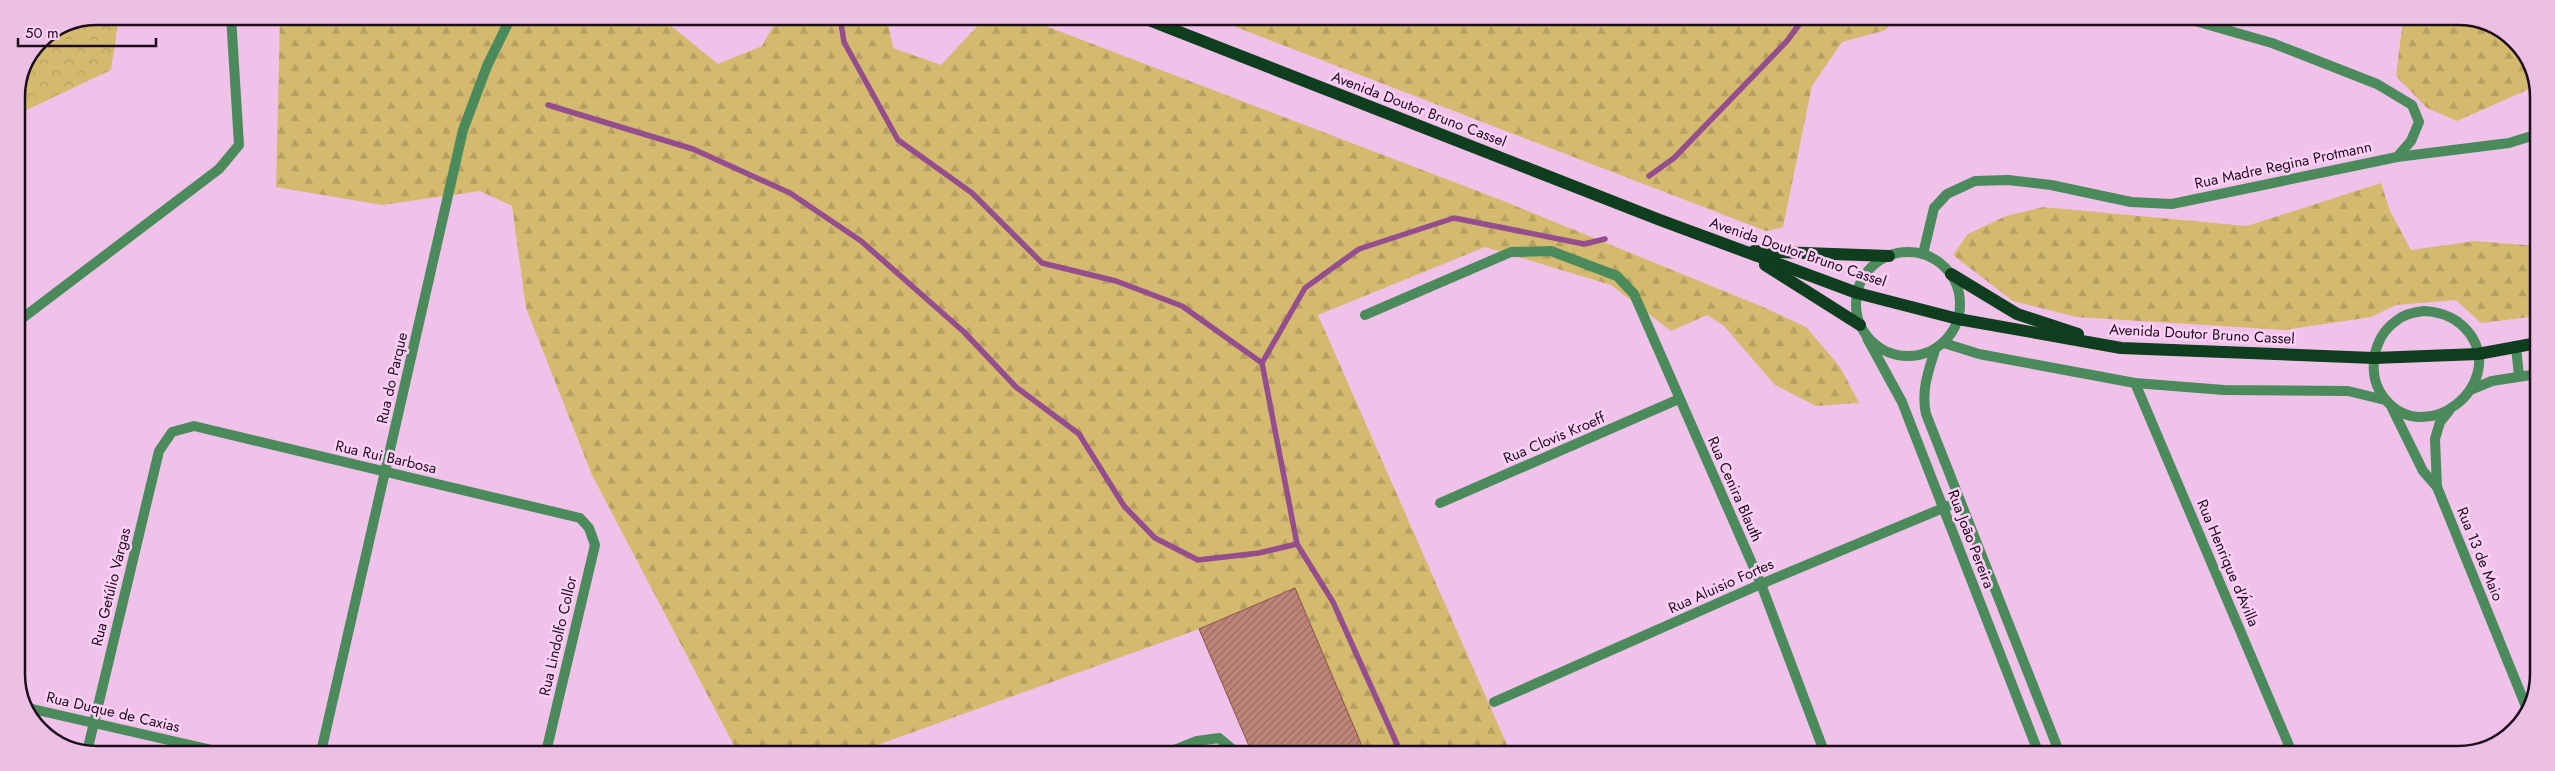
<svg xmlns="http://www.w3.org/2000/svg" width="2555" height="771" viewBox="0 0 2555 771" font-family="Jost,sans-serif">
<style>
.forest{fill:url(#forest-firs)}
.park{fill:url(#park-crowns)}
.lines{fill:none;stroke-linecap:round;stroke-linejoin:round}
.stream{stroke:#944d8d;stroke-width:5.5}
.building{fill:url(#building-hatch);stroke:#895349}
.minor{stroke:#4a8a5b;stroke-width:10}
.tertiary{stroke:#4a8a5b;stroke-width:10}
.primary{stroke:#0e3e1e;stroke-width:12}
.labels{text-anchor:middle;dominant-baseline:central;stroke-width:5;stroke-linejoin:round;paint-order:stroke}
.street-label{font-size:15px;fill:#1d0d1b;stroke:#fecff7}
.rim{fill:none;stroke:#1d0d1b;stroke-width:2.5}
</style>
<defs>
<pattern id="forest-firs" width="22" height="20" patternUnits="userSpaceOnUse" patternTransform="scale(1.25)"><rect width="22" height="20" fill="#d4ba6f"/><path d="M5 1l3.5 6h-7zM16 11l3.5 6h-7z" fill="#b69f60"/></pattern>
<pattern id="park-crowns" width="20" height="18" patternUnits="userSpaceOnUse" patternTransform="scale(1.25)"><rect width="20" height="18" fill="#d4ba6f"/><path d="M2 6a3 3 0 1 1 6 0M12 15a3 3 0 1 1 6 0" fill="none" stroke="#b69f60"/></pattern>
<pattern id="building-hatch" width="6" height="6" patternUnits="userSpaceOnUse" patternTransform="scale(1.25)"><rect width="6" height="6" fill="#be8479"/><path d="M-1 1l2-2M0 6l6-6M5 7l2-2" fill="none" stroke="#9a6a62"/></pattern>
</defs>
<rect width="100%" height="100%" fill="#f0c2ea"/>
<g class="forest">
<path d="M280,16L660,17L718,64L762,46L778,17H887L893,48L941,65L986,17H1022L1501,200L1763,307L1806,327L1840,367L1859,403L1816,406L1775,385L1724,326L1707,315L1671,331L1611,285L1485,247L1318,315L1511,754L1365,753L1294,588L1199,629L855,753H738L592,475L526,308L512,206L480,191L382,205L276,187Z"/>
<path d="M1212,18H1896L1886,30L1842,42L1812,86L1783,227L1766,231Z"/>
<path d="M2403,19H2479L2519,44L2536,86L2457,121L2427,108L2396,76Z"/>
<path d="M2381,183L2390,211L2411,250L2475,241L2538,246V316L2481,323L2456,300L2396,305L2371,317L2285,330L2076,317L2013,301L1953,255L1968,234L2006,216L2043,207L2247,226Z"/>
</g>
<path class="park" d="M97,16H119L111,70L16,115V97L40,40Z"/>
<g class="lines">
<g class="stream">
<path d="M840,17L844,42L898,140L972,193L1042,263L1116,281L1182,306L1262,363"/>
<path d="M548,105L693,149L790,193L861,241L964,332L1016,387L1079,434L1124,506L1155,538L1198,560L1259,553L1297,544"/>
<path d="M1649,176L1674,158L1787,41L1804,18"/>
<path d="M1401,753L1333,602L1297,544L1262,363L1305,288L1359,249L1454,218L1584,244L1605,239"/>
</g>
</g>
<path class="building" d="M1295,588L1365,753H1252L1199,629Z"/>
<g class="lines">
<g class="minor">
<path d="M2397,157L2509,143L2538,134"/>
<path d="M1923,254L1934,208L1947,194L1975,181L2008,180L2051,185L2131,202L2172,204L2397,157L2411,141L2419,122L2412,105L2377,84L2272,43L2188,19"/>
<path d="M1365,315L1511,252L1551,251L1617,276L1634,294L1761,584L1825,754"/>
<path d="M16,323L219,169L239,145L231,16"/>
<path d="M1944,343L1979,354L2135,383L2224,390L2348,391L2385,400"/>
<path d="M2516,347L2519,376"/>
<path d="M2135,383L2293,755"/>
<path d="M2470,390L2492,381L2537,374"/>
<path d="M1440,503L1679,399"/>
<path d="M1494,702L1761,584L1960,501"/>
<path d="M28,708L221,752"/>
<path d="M87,752L159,451L172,432L194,426L580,518L589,528L595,545L546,752"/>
<path d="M321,752L463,130L487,66L511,17"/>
<path d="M1167,753L1197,741L1219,738L1237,753"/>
</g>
<g class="tertiary">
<circle cx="1908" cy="304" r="52"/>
<path d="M2424,311C2443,312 2458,318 2470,334C2506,385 2426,449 2385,399C2366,376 2372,338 2396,321C2404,314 2414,312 2424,311Z"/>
<path d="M1867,338L1902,402L2039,754"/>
<path d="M1935,350C1928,372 1921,391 1926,414L2060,754"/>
<path d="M2392,408L2423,471L2437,487"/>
<path d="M2449,411L2440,422L2435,439L2437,487L2527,709"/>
</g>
<g class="primary">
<path d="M1141,17L1660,220L1857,293L1958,319L2121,348L2374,358L2478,354L2537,343"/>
<path d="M1754,251L1889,256"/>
<path d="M1765,265L1860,325"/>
<path d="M1951,274L2017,314L2078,334"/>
</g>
</g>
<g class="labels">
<g class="street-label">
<text transform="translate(1419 109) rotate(21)">Avenida Doutor Bruno Cassel</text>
<text transform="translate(2283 165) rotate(-12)">Rua Madre Regina Protmann</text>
<text transform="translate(1798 252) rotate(19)">Avenida Doutor Bruno Cassel</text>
<text transform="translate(2202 334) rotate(3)">Avenida Doutor Bruno Cassel</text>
<text transform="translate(392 378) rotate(-77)">Rua do Parque</text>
<text transform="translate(1554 438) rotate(-23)">Rua Clovis Kroeff</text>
<text transform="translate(386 457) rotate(13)">Rua Rui Barbosa</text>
<text transform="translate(1735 489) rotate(66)">Rua Cenira Blauth</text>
<text transform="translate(1971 539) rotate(69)">Rua João Pereira</text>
<text transform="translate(2480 554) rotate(68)">Rua 13 de Maio</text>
<text transform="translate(2228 563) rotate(67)">Rua Henrique d'Ávilla</text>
<text transform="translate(1721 586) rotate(-24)">Rua Aluisio Fortes</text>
<text transform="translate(111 587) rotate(-76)">Rua Getúlio Vargas</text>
<text transform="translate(558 636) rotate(-77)">Rua Lindolfo Collor</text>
<text transform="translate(113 712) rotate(13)">Rua Duque de Caxias</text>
</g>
</g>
<path d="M0 0H2555V771H0ZM97 25H2458A72 72 0 0 1 2530 97V674A72 72 0 0 1 2458 746H97A72 72 0 0 1 25 674V97A72 72 0 0 1 97 25Z" fill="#ecbfe5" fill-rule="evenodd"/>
<path class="rim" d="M97 25H2458A72 72 0 0 1 2530 97V674A72 72 0 0 1 2458 746H97A72 72 0 0 1 25 674V97A72 72 0 0 1 97 25Z"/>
<path d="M18 38v8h138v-8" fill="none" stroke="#1d0d1b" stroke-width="2.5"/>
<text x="25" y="38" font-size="15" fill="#1d0d1b" stroke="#fecff7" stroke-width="4" paint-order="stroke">50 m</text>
</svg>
